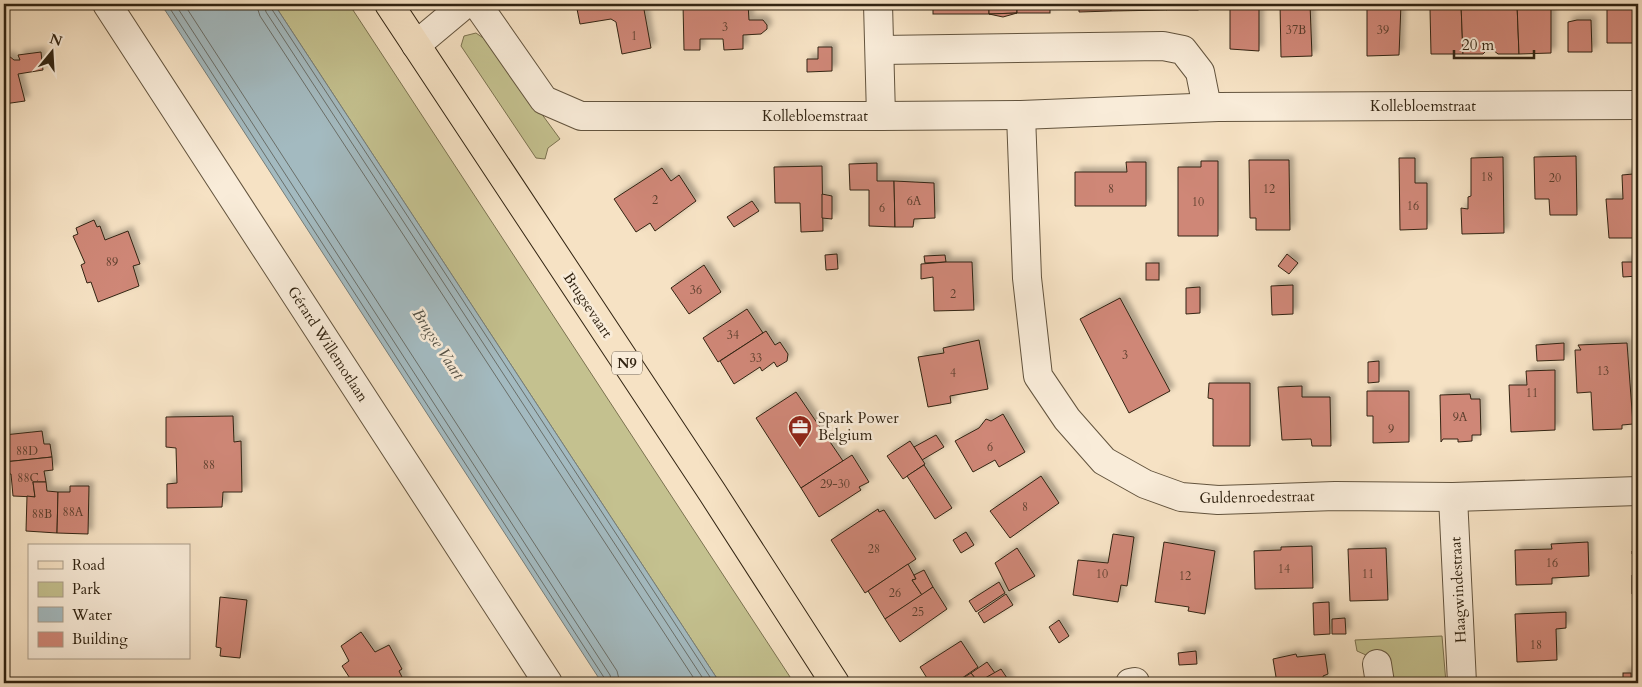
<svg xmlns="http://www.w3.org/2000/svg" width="1642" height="687" viewBox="0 0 1642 687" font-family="Cardo,serif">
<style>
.green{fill:#c4c18f;stroke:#7b7250}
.water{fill:#a3bac0;stroke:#767e7a}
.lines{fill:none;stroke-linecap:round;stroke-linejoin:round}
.shore{stroke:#6a6f69;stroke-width:1}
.building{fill:#cf8777;stroke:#322412;filter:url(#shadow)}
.minor-casing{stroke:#63543e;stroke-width:30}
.major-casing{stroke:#322412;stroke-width:30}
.minor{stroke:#f9ecd9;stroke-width:28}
.major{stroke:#f6e2c4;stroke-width:28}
.labels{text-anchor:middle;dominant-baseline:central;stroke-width:5;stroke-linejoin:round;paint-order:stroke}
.number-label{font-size:12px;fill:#593d2b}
.shield{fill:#f9ecd9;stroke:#6e604e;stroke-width:1}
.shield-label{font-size:14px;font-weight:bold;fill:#322412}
.street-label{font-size:15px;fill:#322412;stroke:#f9ecd9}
.poi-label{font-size:15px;fill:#322412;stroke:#f9ecd9;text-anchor:start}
.water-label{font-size:16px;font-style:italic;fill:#545146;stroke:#f9ecd9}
</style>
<defs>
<filter id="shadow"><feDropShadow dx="4.5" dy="-4.5" stdDeviation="2.5" flood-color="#0004"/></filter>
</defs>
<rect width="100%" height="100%" fill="#f6e2c4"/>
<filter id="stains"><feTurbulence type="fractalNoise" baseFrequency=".004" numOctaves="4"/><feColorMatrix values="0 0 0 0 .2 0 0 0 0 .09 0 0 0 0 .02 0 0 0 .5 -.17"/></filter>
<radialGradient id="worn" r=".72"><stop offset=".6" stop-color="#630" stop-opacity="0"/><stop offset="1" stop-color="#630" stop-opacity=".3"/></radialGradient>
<g class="green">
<path d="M274,4H349L794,683H720Z"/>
<path d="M476,33L489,42L560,139L548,148L545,159L536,158L461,46L464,36Z"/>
<path d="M1442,636L1446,683H1389L1375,659L1357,651L1355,640Z"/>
</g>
<path class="water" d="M161,4H274L720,683H602Z"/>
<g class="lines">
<g class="shore">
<path d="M167,4L605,679L606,683"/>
<path d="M175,4L610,675L612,683"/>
<path d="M184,4L617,671L620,683"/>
<path d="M256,4L260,16L697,683"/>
<path d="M264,4L266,12L706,683"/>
<path d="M270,4L271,8L714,683"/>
</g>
</g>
<g class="building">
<path d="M576,4H643L651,48L622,54L616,22L611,19L580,24Z"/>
<path d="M683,4H748L749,20H763L767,25V29L761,34L743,35V49L724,50L723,39H700V50H684Z"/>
<rect x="933" y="4" width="56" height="10"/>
<path d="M989,4H1017V13L989,14Z"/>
<rect x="1017" y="4" width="33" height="9"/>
<path d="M1079,4H1111V11L1079,12Z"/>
<path d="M1111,4H1167V10L1111,11Z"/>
<rect x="1167" y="4" width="31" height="6"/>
<path d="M1230,4H1259V51L1230,49Z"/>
<path d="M1280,4H1310L1312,56L1281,57Z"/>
<path d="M1383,4H1401L1399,55L1367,56V6H1383Z"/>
<path d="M1427,4H1461L1463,54H1431L1430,9H1427Z"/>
<path d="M1480,4H1517L1519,54H1498L1493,50H1487L1483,54H1463L1461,5Z"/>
<path d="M1517,4H1551V53L1519,54Z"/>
<path d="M1607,7H1638L1637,43H1607Z"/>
<path d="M1017,13L1003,17L989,14Z"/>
<path d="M1577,20H1591L1592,52H1568V22Z"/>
<path d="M818,47H832V71L807,72V59H818Z"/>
<path d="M41,52L43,70L18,74L25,101L4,104V57L9,56L14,60H20L18,55Z"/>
<path d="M1576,156L1577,215H1550L1549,199H1535L1534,157Z"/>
<path d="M1503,157L1504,233L1462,234L1461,208L1468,209V197L1471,196V158Z"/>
<path d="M1399,158H1415V183H1427V229L1400,230Z"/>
<path d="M1249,160H1289L1290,230H1256V218H1250Z"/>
<path d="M1201,161H1218V236H1178V167H1201Z"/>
<path d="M1126,162H1146V206H1075V172H1127Z"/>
<path d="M877,163V181H894L895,227L869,226V190H850L849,164Z"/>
<path d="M822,166L823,231L801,232L800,203H775L774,167Z"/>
<path d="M662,168L671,181L679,175L696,201L655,231L650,223L636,232L614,199Z"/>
<path d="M1633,174H1638V224H1634V238H1609L1606,199H1623L1622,175Z"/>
<path d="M894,181L934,183L935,218L914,219L913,227H895Z"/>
<path d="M822,194L832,196V219L822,218Z"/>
<path d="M752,201L759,211L734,227L727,217Z"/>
<path d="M94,220L97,227L100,226L105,240L128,231L140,264L133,266L139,286L98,302L91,282L87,283L81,265L85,263L73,236L78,234L76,228Z"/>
<path d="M837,254L838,269L826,270L825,255Z"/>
<path d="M1287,254L1298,263L1289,274L1278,266Z"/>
<path d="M945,255L946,262L925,263L924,256Z"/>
<path d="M946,262H972L974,310L934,311L933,277L921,279V264Z"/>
<path d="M1622,262H1638V276L1623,277Z"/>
<rect x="1146" y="263" width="13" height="17"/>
<path d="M704,265L721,292L689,314L671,288Z"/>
<path d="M1293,285V314L1272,315L1271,286Z"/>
<path d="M1200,287V313L1186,314V288Z"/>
<path d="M1120,298L1170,391L1129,413L1080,319Z"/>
<path d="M747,309L763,333L718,362L703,338Z"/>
<path d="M766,331L775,345L780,342L788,354L787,361L777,367L774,362L762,371L760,367L734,384L720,361Z"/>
<path d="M979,340L988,389L950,396L951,403L928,407L918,357L944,353L943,348Z"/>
<path d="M1564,343V360L1537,361L1536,345Z"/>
<path d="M1627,343L1633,424L1622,425V429L1593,430L1591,392L1577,393L1575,350H1581L1578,345Z"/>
<path d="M1379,361V382L1368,383V362Z"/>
<path d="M1555,370V430L1511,432L1509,385H1527L1526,371Z"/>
<path d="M1209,383H1250V446H1213V399L1208,398Z"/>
<path d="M1302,386V397H1330L1331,446H1312L1311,439L1282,440L1278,387Z"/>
<path d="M1367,391H1409V442L1373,443V416H1367Z"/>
<path d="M796,392L843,461L801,488L756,418Z"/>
<path d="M1470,394L1471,399H1480L1481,435H1472V441L1458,442V439H1443L1441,442L1440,395Z"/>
<path d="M1003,414L1025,452L999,467L995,460L973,472L955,441L979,428L986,419L991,421Z"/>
<path d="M233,416L234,442L241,441L242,492H223L222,507L167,508V484L177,483L176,448L166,447V417Z"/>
<path d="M42,431L44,444H50L52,457L4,462V435Z"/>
<path d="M936,435L944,447L922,460L914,447Z"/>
<path d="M910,441L925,464L903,479L887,456Z"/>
<path d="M852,455L869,482L859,487L861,490L819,517L801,488Z"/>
<path d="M52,457L53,470L44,471L46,482H33L35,497L13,496L11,474H5L4,462Z"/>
<path d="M924,465L952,508L935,519L907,476Z"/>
<path d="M1041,476L1059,503L1010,538L990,511Z"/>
<path d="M33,482H46L47,491L58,492L57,533L26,531L27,496L35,497Z"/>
<path d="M70,486H89L88,534L57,533L58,492H70Z"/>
<path d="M878,509L879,512L884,510L916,559L865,593L831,540Z"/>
<path d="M966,532L974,545L961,553L953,540Z"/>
<path d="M1113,534L1134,537L1127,586L1121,585L1118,602L1073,595L1078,560L1108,563Z"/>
<path d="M1164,542L1215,551L1205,614L1188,611L1189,607L1155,602Z"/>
<path d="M1588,542L1589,576L1552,578V584L1516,585L1515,550L1552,549L1551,544Z"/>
<path d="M1312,546L1313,588L1255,589L1254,551L1281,550V547Z"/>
<path d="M1017,548L1035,576L1009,591L995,563Z"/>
<path d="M1386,548L1388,600L1350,601L1348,549Z"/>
<path d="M1632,551H1638V594H1632V575H1635V555L1632,554Z"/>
<path d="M908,564L916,579L912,580L922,595L885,619L868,591Z"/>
<path d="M924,570L933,587L922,595L912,580L916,579L914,575Z"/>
<path d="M999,582L1005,593L976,612L969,601Z"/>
<path d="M933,587L947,609L900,642L885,619Z"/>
<path d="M1006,594L1013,605L984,623L978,613Z"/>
<path d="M220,597L247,600L240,658L220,656L221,648L216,647Z"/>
<path d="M1329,602L1330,634L1314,635L1313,603Z"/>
<path d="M1566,612V628L1556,629L1557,660L1517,662L1515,614Z"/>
<path d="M1345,618L1346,634H1332V619Z"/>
<path d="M1059,620L1069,636L1059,643L1049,627Z"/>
<path d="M361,632L375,652L389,645L402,669L399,671L405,683H353L342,666L349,661L341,646Z"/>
<path d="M961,641L978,667L955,683H930L920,667Z"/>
<path d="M1196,651L1197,664L1179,665L1178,653Z"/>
<path d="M1296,654L1297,657L1325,654L1328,674L1323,676L1324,683H1277L1273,659Z"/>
<path d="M987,662L995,673L978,682L971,673Z"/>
<path d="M1001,669L1009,681L1004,683H955L971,673L978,682Z"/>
<rect x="1623" y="673" width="8" height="10"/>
</g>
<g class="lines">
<g class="minor-casing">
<g id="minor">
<path d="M107,4L548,683"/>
<path d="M477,4L544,100L581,116H881L1021,115L1218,107L1638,105"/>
<path d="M878,4L881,116"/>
<path d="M416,45L465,4"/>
<path d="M881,50L1163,46L1183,50L1200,72L1207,107"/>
<path d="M1021,115L1027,278L1038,376L1067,419L1104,461L1145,484L1181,497L1218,500L1335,496L1453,497L1638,491"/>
<path d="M1453,497L1462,683"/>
<path d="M1377,664L1380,683"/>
<path d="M1130,683L1135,682"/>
</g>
</g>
<g class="major-casing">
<path id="major" d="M389,4L712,492L835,683"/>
</g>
<use href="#minor" class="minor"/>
<use href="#major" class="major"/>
</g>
<defs>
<g id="office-pin" transform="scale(1.25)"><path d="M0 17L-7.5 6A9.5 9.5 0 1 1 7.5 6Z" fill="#8f2418" stroke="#f9ecd9"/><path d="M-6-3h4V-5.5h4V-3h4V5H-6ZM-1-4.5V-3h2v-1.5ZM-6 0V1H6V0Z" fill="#fff"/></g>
</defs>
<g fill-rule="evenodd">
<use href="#office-pin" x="800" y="427"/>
</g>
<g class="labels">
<g class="number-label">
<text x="725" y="27">3</text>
<text x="1296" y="30">37B</text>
<text x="1383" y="30">39</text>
<text x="634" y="36">1</text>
<text x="1487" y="177">18</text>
<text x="1555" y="178">20</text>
<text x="1111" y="189">8</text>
<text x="1269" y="189">12</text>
<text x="655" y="200">2</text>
<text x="914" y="201">6A</text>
<text x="1198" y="202">10</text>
<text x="1413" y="206">16</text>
<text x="882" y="208">6</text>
<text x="112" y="262">89</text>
<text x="696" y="290">36</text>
<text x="953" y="294">2</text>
<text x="733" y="335">34</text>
<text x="1125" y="355">3</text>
<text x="756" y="358">33</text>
<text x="1603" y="371">13</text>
<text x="953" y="373">4</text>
<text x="1532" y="393">11</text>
<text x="1460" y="417">9A</text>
<text x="1391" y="429">9</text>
<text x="990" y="447">6</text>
<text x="27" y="451">88D</text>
<text x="209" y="465">88</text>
<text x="28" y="478">88C</text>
<text x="835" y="484">29-30</text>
<text x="1025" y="507">8</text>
<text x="73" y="512">88A</text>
<text x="42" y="514">88B</text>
<text x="874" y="549">28</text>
<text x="1552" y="563">16</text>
<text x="1284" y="569">14</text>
<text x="1102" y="574">10</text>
<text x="1368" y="574">11</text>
<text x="1185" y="576">12</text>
<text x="895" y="593">26</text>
<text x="918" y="612">25</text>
<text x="1536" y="645">18</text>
</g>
<rect class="shield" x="612" y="351.5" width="30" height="23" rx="4"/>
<g class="shield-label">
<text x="627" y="363">N9</text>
</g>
<g class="street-label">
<text x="1423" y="106">Kollebloemstraat</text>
<text x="815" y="116">Kollebloemstraat</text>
<text transform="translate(588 305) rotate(56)">Brugsevaart</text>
<text transform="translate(328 344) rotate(57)">Gérard Willemotlaan</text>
<text transform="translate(1257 497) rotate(-1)">Guldenroedestraat</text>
<text transform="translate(1458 590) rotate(-93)">Haagwindestraat</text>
</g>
<g class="poi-label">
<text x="818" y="418">Spark Power<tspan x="818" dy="17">Belgium</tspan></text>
</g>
<g class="water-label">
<text transform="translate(438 344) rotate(57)">Brugse Vaart</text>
</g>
</g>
<rect width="1642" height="687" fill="none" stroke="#f6e2c4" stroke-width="20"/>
<rect x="5" y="5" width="1632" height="677" fill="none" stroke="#322412" stroke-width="2.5"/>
<rect x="10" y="10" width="1622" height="667" fill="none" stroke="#322412"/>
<rect x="28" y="544" width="162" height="115" fill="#f9ecd9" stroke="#a99c89"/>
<rect x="38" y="561" width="25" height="8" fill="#f6e2c4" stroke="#a99c89"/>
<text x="72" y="570" font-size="15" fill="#322412">Road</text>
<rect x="38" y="582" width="25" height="15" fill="#c4c18f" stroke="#a99c89"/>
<text x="72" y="594" font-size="15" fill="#322412">Park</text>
<rect x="38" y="607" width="25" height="15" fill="#a3bac0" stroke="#a99c89"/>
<text x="72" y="620" font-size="15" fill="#322412">Water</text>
<rect x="38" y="632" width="25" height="15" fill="#cf8777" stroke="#a99c89"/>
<text x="72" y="644" font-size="15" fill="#322412">Building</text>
<g transform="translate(52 52) rotate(18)" stroke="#f9ecd9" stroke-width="4" paint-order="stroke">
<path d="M0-4L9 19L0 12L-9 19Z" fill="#322412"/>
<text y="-8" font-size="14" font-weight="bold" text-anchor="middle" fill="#322412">N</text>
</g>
<path d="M1454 50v8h80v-8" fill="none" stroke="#322412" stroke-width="2.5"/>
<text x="1462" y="50" font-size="15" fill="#322412" stroke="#f9ecd9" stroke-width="4" paint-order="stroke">20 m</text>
<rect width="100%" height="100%" filter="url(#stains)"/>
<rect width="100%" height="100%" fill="url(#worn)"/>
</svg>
